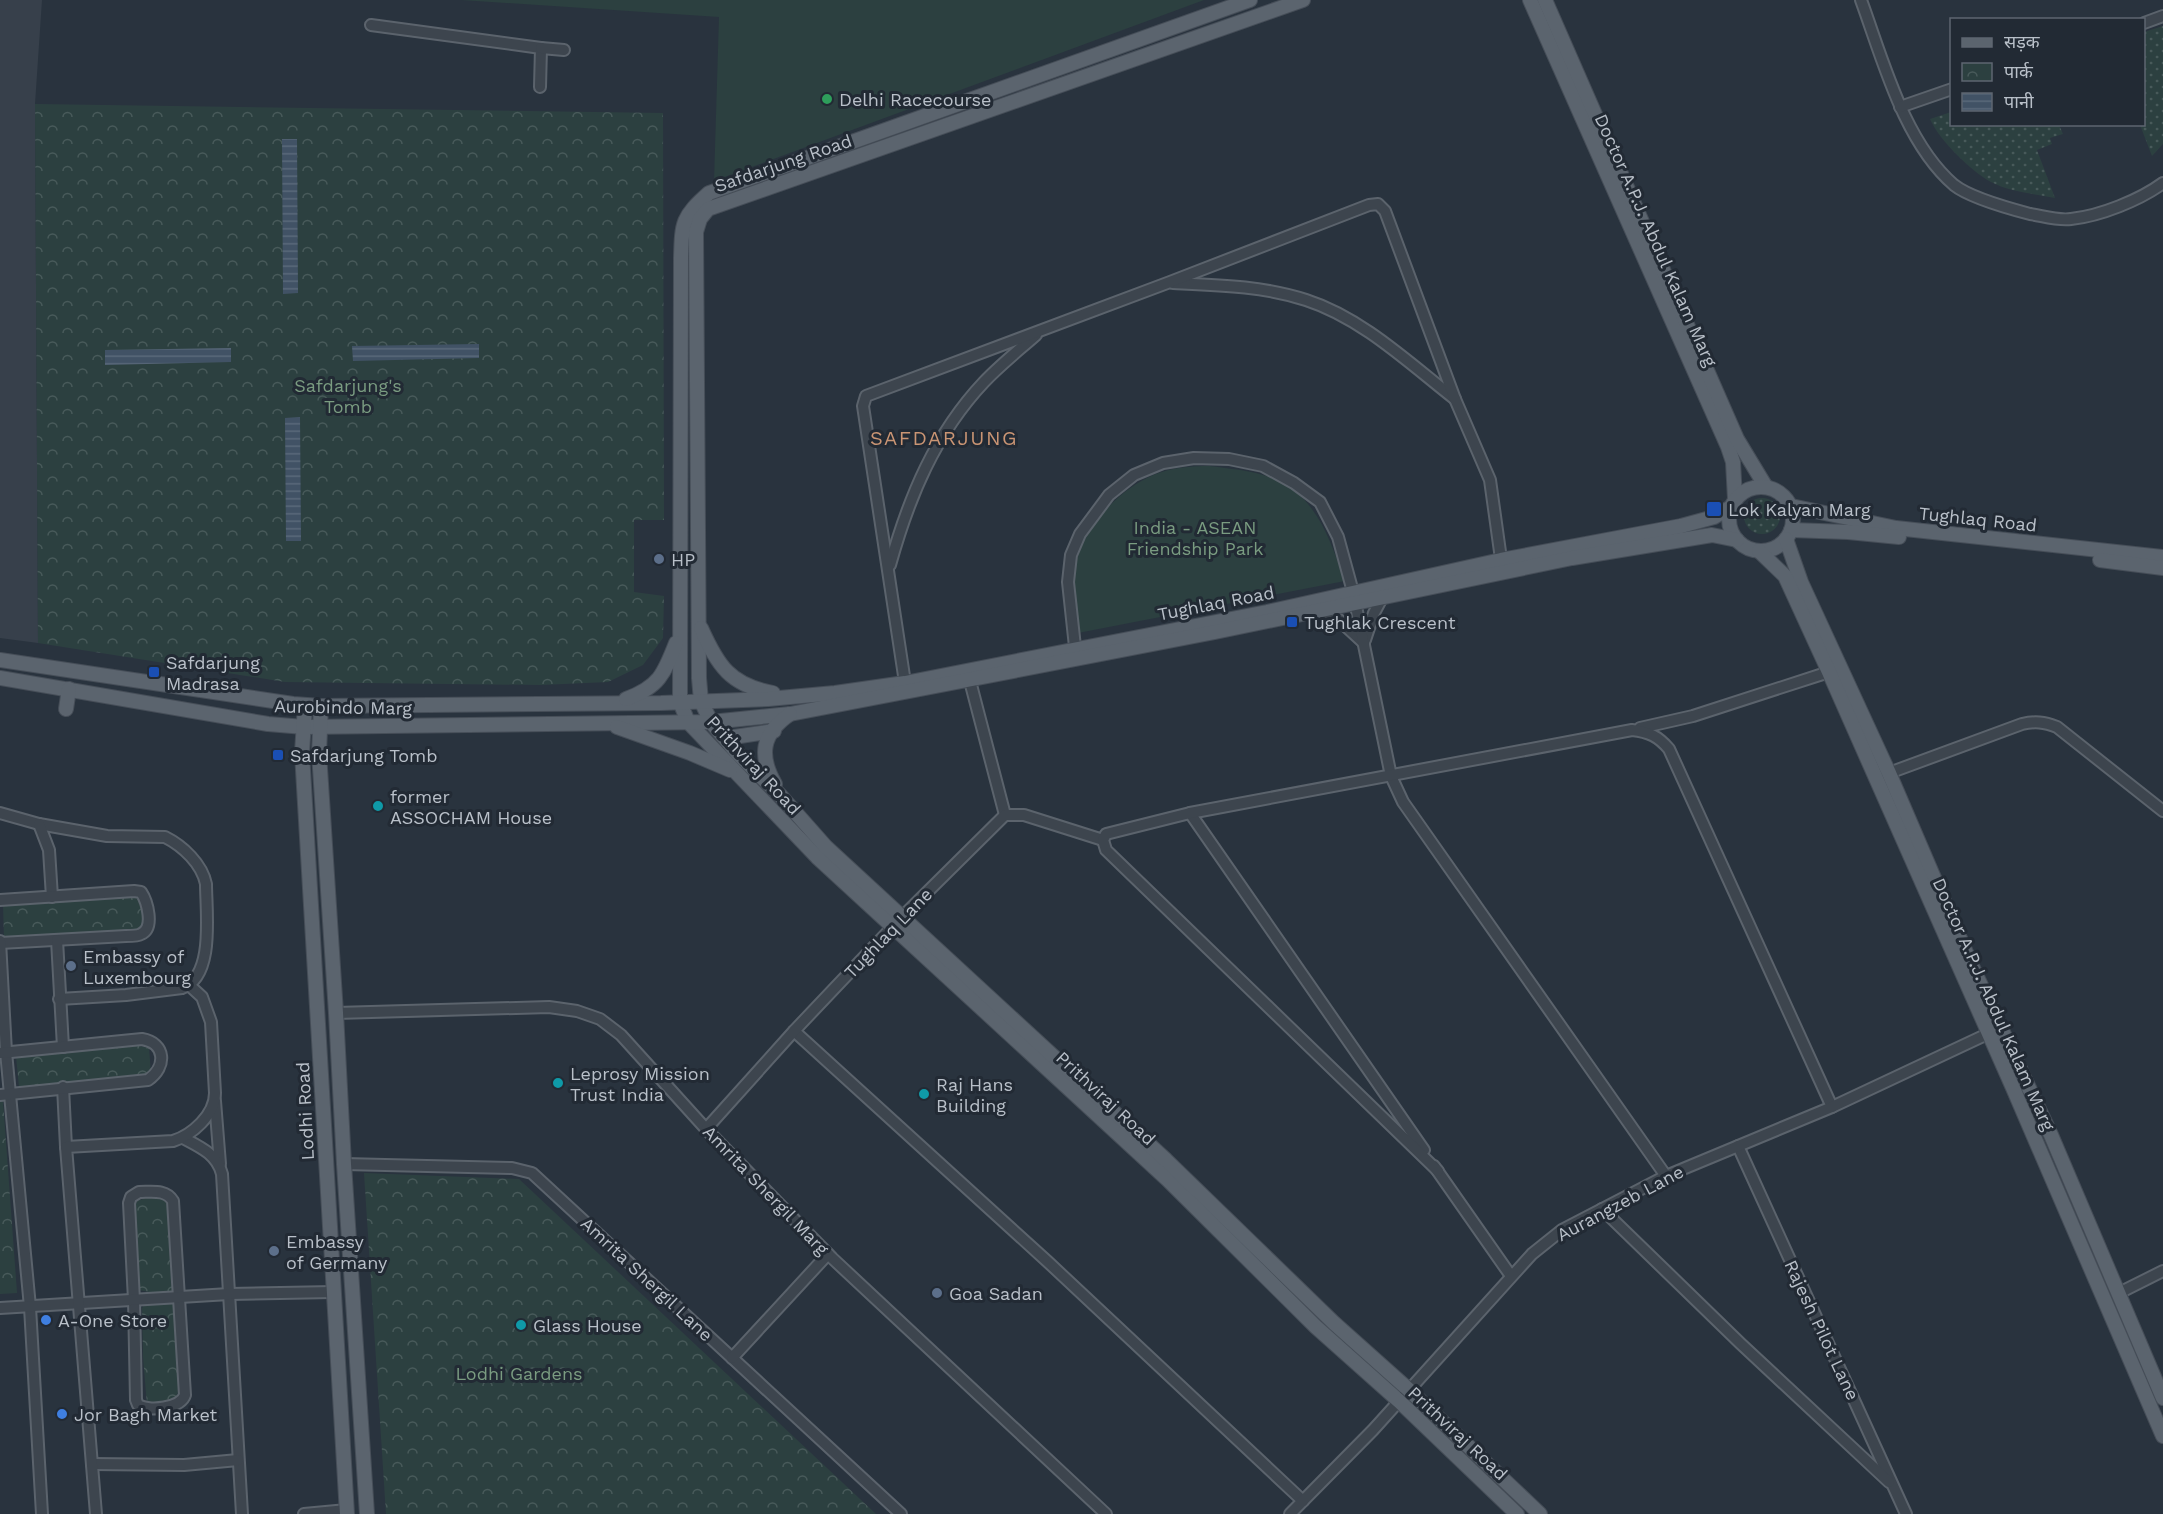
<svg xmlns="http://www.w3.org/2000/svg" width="2163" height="1514" viewBox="0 0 2163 1514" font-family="'Work Sans','Noto Sans Devanagari',sans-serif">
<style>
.airport{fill:#37404b}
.grass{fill:url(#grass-dots)}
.park{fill:url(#park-crowns)}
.garden{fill:#2c4040}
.water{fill:url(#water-rules)}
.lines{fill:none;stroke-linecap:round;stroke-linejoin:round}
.minor-casing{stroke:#5b636c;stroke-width:14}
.major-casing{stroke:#464e58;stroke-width:16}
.minor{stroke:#3d454e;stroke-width:10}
.major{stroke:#5b646e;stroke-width:14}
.leisure-dot{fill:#2e9e5b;stroke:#222a34;stroke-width:2}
.transit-dot{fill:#1a4fb4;stroke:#222a34;stroke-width:2}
.service-dot{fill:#5c6f8a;stroke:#222a34;stroke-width:2}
.culture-dot{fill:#0f9aa8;stroke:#222a34;stroke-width:2}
.shop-dot{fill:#3f7fe0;stroke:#222a34;stroke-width:2}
.labels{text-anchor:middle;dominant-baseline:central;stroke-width:6;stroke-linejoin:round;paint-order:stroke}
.poi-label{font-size:18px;fill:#b9c0c9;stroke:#222a34;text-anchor:start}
.street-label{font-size:18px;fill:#b9c0c9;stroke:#222a34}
.park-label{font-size:18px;fill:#7a9c81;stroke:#222a34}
.neighbourhood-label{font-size:20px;letter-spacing:1.5px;fill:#ca9574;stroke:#222a34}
</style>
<defs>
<pattern id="grass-dots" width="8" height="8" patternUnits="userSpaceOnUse" patternTransform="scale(1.5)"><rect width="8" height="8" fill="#2c4040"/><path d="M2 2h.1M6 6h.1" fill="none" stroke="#485a5a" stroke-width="1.8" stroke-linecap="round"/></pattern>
<pattern id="park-crowns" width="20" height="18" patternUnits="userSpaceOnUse" patternTransform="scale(1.5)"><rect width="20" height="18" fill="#2c4040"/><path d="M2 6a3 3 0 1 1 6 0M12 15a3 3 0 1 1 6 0" fill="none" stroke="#485a5a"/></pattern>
<pattern id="water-rules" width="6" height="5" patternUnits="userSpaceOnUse" patternTransform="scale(1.5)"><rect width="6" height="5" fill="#415265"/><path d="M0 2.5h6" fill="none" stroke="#5a697a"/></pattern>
</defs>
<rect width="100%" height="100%" fill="#29333e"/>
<path class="airport" d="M0,0H42L35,104L38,643L0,638Z"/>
<g class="grass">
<path d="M2163,26V144L2152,156L2140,125L2144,124V32Z"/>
<path d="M1951,112L1952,124L2059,125L2063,134L2050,138L2052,144L2037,150L2055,198C2035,194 2010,192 1991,182C1971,171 1939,140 1930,119Z"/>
<circle cx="1762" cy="516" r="18"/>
</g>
<g class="park">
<path d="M35,104L663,113L664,520H634V592L664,596L663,638L643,665L608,682L541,685L285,682L38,643Z"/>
<path d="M137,894L144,911L141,930L4,939L3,903Z"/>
<path d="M133,1045L149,1048L151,1074L19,1087L16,1056Z"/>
<path d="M0,1101H3L17,1293L0,1294Z"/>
<path d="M364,1173L519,1179L876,1514H386Z"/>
<path d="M152,1196L169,1200L174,1292L159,1294L139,1290L134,1211L137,1201Z"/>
<path d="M161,1303L173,1304L176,1313C178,1343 183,1373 176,1402L147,1405L143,1357L142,1308L145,1304Z"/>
</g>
<g class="garden">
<path d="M461,0H1204L714,181L719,17Z"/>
<path d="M1210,466C1223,468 1237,469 1251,472C1312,484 1326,529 1345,581L1078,633C1076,617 1072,599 1073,583C1075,539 1109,497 1147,478C1166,468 1188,466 1210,466Z"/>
</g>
<g class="water">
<path d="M282,139H297L298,293L283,294Z"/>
<path d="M479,344V358L353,361L352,346Z"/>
<path d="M231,348V362L105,365V350Z"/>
<path d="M300,417L301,541H286L285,418Z"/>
</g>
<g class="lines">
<g class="minor-casing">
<g id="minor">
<path d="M1861,0C1883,60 1904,142 1954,185C1969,197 2011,209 2030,214C2043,216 2058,221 2071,219C2100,216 2140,200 2163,183"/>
<path d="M2144,23L2163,16"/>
<path d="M371,25L541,48L540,87"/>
<path d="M541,48L564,50"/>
<path d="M1900,107L1952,89"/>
<path d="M1173,283C1218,285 1263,286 1306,300C1362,318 1409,363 1455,399"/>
<path d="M890,565C909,497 935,434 984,382C1000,365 1019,350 1036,335"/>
<path d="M1320,610L1339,620L1364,643"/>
<path d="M1365,640L1374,613L1383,596"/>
<path d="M1076,656L1068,582L1071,555L1080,534L1109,495L1134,475L1163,463L1194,458L1229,459L1263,466L1294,483L1320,502L1338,537L1353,592L1391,776L1403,802L1666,1176"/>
<path d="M970,681L1005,815"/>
<path d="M906,689L863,406L866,396L1170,282L1369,205L1378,204L1385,211L1455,399L1490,480L1502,566"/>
<path d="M1640,728L1693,716L1829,672"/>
<path d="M1889,773L2022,724C2035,721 2044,722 2057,727L2163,811"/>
<path d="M0,813L39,824L107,836L165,837C183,846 202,864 206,884C206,912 215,977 182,988L126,995L59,999"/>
<path d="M1190,813L1424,1150"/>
<path d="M39,824L49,850L52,897"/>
<path d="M0,900L134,891L141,892C147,901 155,928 141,934C138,936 131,936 126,936L0,943"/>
<path d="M57,940L63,1047"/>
<path d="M0,941L6,1052L30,1307L42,1514"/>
<path d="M336,1013L549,1007L577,1011L600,1019L621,1035L706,1129L832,1258L1106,1514"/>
<path d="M794,1031L1048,1262L1303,1501"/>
<path d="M63,1087L66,1147"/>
<path d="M0,1095L148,1080C167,1067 166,1043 142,1039L1,1053"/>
<path d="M215,1101L220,1164"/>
<path d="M706,1129L794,1031L902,917L1005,815H1024L1103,840"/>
<path d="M183,1138C200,1147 217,1154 222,1174L242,1514"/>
<path d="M1738,1146L1906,1514"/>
<path d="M344,1164L512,1168L532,1173L901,1514"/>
<path d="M1434,1166L1511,1276"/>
<path d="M1438,1171L1106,850L1103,840L1106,834L1190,813L1632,730C1649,732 1658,736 1669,749L1832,1107"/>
<path d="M139,1192C152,1192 166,1189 173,1201L185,1395C181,1408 149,1412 138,1405L136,1400L134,1300L129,1203L131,1197Z"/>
<path d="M1602,1209L1741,1344L1889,1482"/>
<path d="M2119,1293L2163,1271"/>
<path d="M0,1308L229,1294L333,1292"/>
<path d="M732,1358L828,1254"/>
<path d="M92,1464L184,1465L238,1460"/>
<path d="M96,1514L66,1147L173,1141C192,1135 215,1115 215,1093L211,1022L202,997L190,986"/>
<path d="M304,1514L347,1510"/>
<path d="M1290,1514L1373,1430L1532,1254L1562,1230L1666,1176L1832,1107L1996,1030"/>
</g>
</g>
<g class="major-casing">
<g id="major">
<path d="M1250,0L709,193C682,217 682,222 681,258L680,702L688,722L817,857L1167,1179L1316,1327L1399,1401L1517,1514"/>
<path d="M1303,0L708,209L700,219L696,232L699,678L701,701L711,722L737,753L780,795L826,847L1166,1160L1334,1323L1409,1390L1540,1514"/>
<path d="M1530,0L1728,447L1733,462L1735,499"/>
<path d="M1545,0L1737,439L1766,487"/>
<circle cx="1761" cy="519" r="32"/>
<path d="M1791,506L1896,528L2163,557"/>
<path d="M1791,530L1848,532L1899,537"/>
<path d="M1786,539L1801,582L1889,773L1970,962L2051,1135L2163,1398"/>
<path d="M1759,551L1785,576L1829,672L2013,1088L2163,1436"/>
<path d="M2100,560L2163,568"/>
<path d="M701,628C718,666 730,685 773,693"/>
<path d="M0,660L293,704L321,706L661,703L768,699L835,693L905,683L1267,612L1501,560L1681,526L1714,517L1731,507"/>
<path d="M0,678L268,724L304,727L711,722L790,714L1215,632L1572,558L1712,535L1737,540"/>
<path d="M626,699C659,687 664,674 676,643"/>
<path d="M305,705L302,753L347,1514"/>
<path d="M321,706L319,753L336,1013L344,1164L367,1514"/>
<path d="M66,709L69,689"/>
<path d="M617,727L690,753L730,770"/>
<path d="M727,738L774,731"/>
<path d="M775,784C759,756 761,734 790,714"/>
</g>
</g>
<use href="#minor" class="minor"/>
<use href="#major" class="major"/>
</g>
<circle class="leisure-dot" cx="827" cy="99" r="6"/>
<g class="transit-dot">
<rect x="1706" y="501" width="16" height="16" rx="3"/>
<rect x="1286" y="616" width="12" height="12" rx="3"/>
<rect x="148" y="666" width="12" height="12" rx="3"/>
<rect x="272" y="749" width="12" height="12" rx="3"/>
</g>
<g class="service-dot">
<circle cx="659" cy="559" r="6"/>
<circle cx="71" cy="966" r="6"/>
<circle cx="274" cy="1251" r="6"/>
<circle cx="937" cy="1293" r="6"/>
</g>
<g class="culture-dot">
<circle cx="378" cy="806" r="6"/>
<circle cx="558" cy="1083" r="6"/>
<circle cx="924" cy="1094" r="6"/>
<circle cx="521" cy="1325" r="6"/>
</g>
<g class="shop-dot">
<circle cx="46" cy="1320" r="6"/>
<circle cx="62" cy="1414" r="6"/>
</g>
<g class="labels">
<g class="poi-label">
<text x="839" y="99">Delhi Racecourse</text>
<text x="1728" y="509">Lok Kalyan Marg</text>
<text x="671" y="559">HP</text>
<text x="1304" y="622">Tughlak Crescent</text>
<text x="166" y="662">Safdarjung<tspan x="166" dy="21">Madrasa</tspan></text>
<text x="290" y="755">Safdarjung Tomb</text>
<text x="390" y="796">former<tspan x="390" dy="21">ASSOCHAM House</tspan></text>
<text x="83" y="956">Embassy of<tspan x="83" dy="21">Luxembourg</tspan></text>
<text x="570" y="1073">Leprosy Mission<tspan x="570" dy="21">Trust India</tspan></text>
<text x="936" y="1084">Raj Hans<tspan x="936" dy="21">Building</tspan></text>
<text x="286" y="1241">Embassy<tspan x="286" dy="21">of Germany</tspan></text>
<text x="949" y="1293">Goa Sadan</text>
<text x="58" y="1320">A-One Store</text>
<text x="533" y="1325">Glass House</text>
<text x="74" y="1414">Jor Bagh Market</text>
</g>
<g class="street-label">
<text transform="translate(783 163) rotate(-19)">Safdarjung Road</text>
<text transform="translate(1656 240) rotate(66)">Doctor A.P.J. Abdul Kalam Marg</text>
<text transform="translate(1978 519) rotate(6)">Tughlaq Road</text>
<text transform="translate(1216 603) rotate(-11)">Tughlaq Road</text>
<text transform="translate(343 707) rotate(1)">Aurobindo Marg</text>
<text transform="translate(754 765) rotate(47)">Prithviraj Road</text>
<text transform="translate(888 933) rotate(-46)">Tughlaq Lane</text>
<text transform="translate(1994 1004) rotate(66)">Doctor A.P.J. Abdul Kalam Marg</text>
<text transform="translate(1106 1098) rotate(43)">Prithviraj Road</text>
<text transform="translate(305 1111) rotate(-93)">Lodhi Road</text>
<text transform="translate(766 1190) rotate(46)">Amrita Shergil Marg</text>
<text transform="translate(1620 1203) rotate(-28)">Aurangzeb Lane</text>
<text transform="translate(647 1279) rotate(43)">Amrita Shergil Lane</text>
<text transform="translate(1822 1330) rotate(65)">Rajesh Pilot Lane</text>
<text transform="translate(1458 1433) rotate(43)">Prithviraj Road</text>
</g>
<g class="park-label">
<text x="348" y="385">Safdarjung's<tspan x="348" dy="21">Tomb</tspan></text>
<text x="1195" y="527">India - ASEAN<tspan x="1195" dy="21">Friendship Park</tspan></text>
<text x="519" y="1373">Lodhi Gardens</text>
</g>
<g class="neighbourhood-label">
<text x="944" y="438">SAFDARJUNG</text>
</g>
</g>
<rect x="1950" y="18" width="195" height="108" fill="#222a34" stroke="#5e6670" stroke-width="1.5"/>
<rect x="1962" y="38" width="30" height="9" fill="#5b646e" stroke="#5e6670" stroke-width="1.5"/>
<text x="2004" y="48" font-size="18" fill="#b9c0c9">सड़क</text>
<rect x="1962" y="63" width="30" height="18" fill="url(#park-crowns)" stroke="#5e6670" stroke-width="1.5"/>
<text x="2004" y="78" font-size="18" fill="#b9c0c9">पार्क</text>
<rect x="1962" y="93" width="30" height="18" fill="url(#water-rules)" stroke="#5e6670" stroke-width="1.5"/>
<text x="2004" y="108" font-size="18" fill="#b9c0c9">पानी</text>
</svg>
